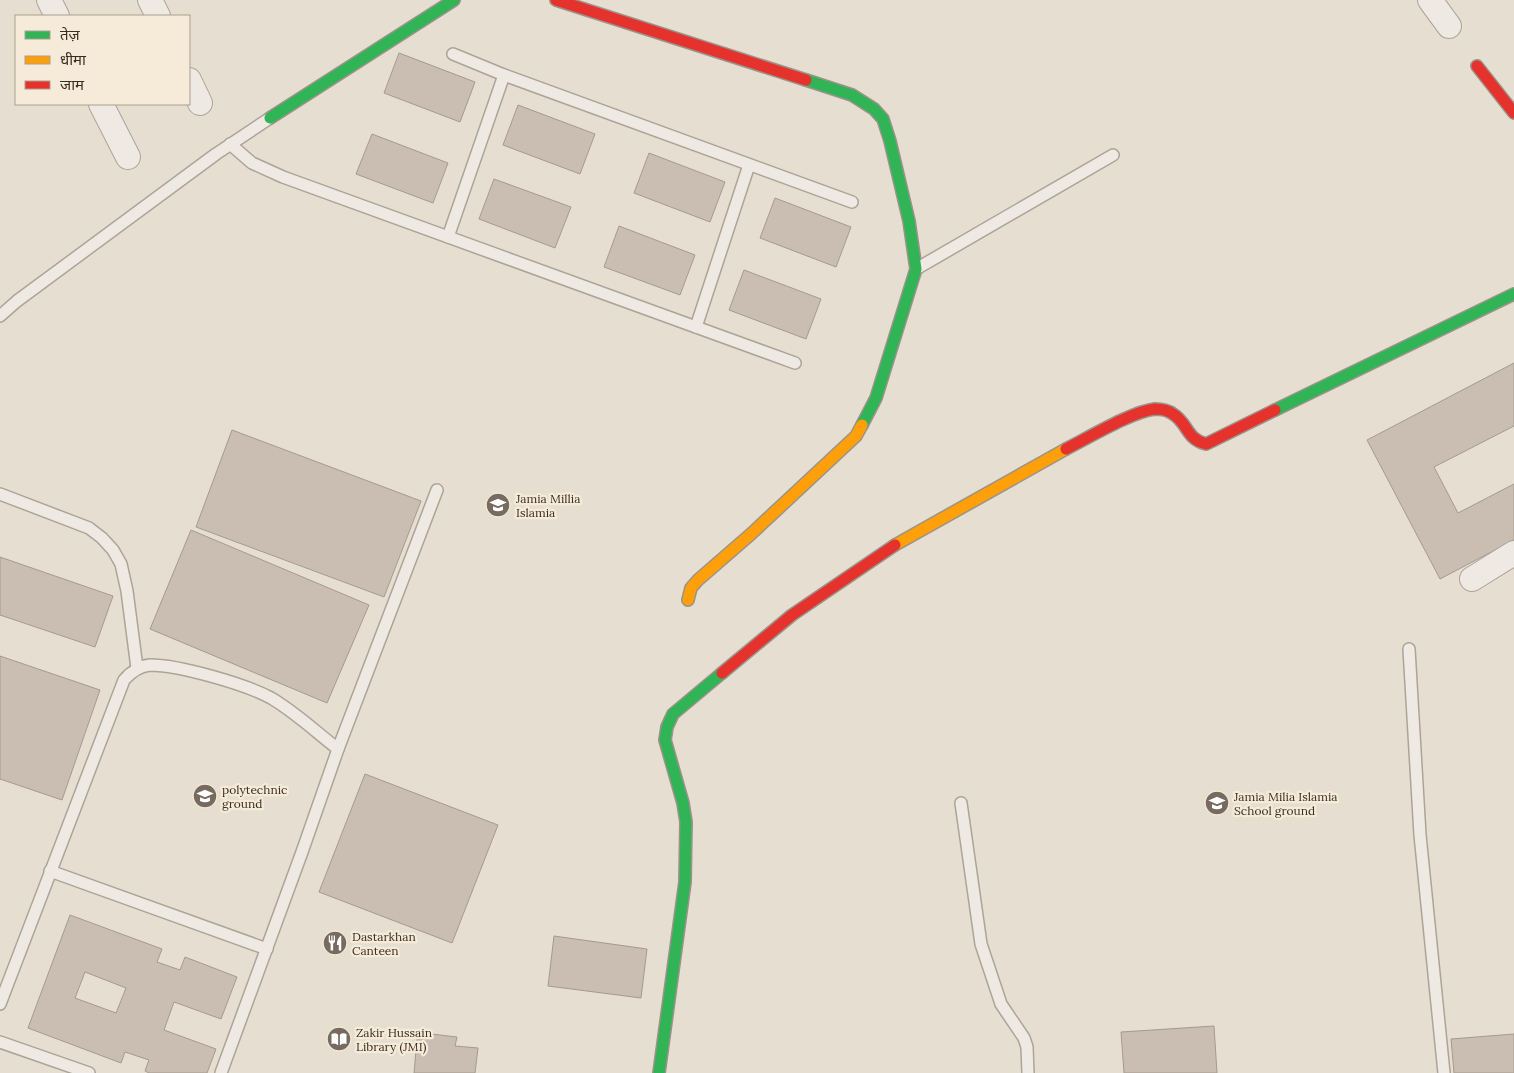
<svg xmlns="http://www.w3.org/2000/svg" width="1514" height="1073" viewBox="0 0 1514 1073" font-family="Lora,'Noto Sans Devanagari',serif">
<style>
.building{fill:#cabdb2;stroke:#a69a90;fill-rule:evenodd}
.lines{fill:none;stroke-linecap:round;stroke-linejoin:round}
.lane-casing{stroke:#aca499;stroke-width:14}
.street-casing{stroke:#aca499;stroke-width:26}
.fast-casing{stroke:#9b938a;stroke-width:14}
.slow-casing{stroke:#9b938a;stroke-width:14}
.jam-casing{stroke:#9b938a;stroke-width:14}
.lane{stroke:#eee9e2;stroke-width:11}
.street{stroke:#eee9e2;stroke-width:24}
.fast{stroke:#30b455;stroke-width:11}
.slow{stroke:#ff9f0a;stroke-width:11}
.jam{stroke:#e5322d;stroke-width:11}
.labels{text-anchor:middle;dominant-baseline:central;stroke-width:4.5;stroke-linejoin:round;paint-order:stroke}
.poi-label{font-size:12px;fill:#3b2c21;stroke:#f5ebd8;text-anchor:start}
</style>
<rect width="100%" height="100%" fill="#e6ded1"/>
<g class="building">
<path d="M399,53L475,82L460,122L384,93Z"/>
<path d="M518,105L595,134L580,174L503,145Z"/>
<path d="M372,134L448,163L433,203L356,174Z"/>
<path d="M649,153L725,182L710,222L634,193Z"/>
<path d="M494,179L571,207L555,248L479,219Z"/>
<path d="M775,198L851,227L836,267L760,238Z"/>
<path d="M619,226L695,255L680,295L604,267Z"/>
<path d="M744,270L821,299L806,339L729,310Z"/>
<path d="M1514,363V426L1434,467L1458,513L1514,484V540L1440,579L1367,440Z"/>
<path d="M232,430L421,501L384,597L196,527Z"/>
<path d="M191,530L369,605L327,703L150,629Z"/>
<path d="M0,557L113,596L95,647L0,615Z"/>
<path d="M0,656L100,690L62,800L0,779Z"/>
<path d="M365,774L498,825L452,943L319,892Z"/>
<path d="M70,915L162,949L157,962L180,970L185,957L237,977L221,1019L174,1002L164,1030L216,1049L207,1073H149L145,1071L149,1060L125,1052L121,1063L28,1028ZM85,972L126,988L116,1013L75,998Z"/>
<path d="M554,936L647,949L641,998L548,986Z"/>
<path d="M1214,1026L1217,1073H1124L1121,1032Z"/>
<path d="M423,1033L457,1037L455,1046L478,1048L475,1073H414L417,1039L422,1040Z"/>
<path d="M1514,1034V1073H1454L1451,1039Z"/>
</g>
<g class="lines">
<g class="lane-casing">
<g id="lane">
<path d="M453,54L504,75"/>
<path d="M230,144L252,163L283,177L795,363"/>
<path d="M448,237L504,75L852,202"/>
<path d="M916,269L1113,155"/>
<path d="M0,316L17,301L216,154L270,118"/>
<path d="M696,327L749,165"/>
<path d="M0,494L89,528L102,538L113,550L121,564L127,591L137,668"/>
<path d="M1409,649L1420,835L1444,1073"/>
<path d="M961,803L981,944L1001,1004L1024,1038L1027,1047L1028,1073"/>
<path d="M50,871L267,949"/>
<path d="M0,1004L124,680C131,672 139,666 150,665C179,665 245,684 271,698C295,712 316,732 338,749"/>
<path d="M0,1042L89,1073"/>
<path d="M221,1073L302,852L338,749L437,490"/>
</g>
</g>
<g class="street-casing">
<g id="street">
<path d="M49,0L57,16"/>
<path d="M150,0L158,16"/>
<path d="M1430,0L1449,26"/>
<path d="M189,80L200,103"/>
<path d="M101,104L128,157"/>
<path d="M1472,579L1514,553"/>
</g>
</g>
<g class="fast-casing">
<g id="fast">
<path d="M806,80L852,95L874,109L883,119L890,141L909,221L916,269L876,398L862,425"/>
<path d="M270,118L454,0"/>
<path d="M1275,410L1514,294"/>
<path d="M659,1073L685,882L686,822L683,803L665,740L667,727L673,714L722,673"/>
</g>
</g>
<g class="slow-casing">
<g id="slow">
<path d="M895,545L1066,449"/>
<path d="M688,600L691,588L698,580L751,534L856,436L862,425"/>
</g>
</g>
<g class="jam-casing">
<g id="jam">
<path d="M556,0L806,80"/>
<path d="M1477,66L1514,113"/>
<path d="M1066,449C1088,438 1133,411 1155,409C1161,409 1168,410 1173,414C1188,423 1186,439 1206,444L1275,410"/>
<path d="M722,673L792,615L895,545"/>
</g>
</g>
<use href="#lane" class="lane"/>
<use href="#street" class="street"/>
<use href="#fast" class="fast"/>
<use href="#slow" class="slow"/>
<use href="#jam" class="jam"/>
</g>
<defs>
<g id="university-disc" transform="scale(1.25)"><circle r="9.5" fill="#776a5f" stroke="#f5ebd8"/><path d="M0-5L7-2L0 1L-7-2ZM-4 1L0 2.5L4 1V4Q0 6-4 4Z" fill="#fff"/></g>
<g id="school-disc" transform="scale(1.25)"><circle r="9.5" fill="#776a5f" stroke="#f5ebd8"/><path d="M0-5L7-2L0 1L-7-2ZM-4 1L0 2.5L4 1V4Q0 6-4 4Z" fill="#fff"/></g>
<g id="restaurant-disc" transform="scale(1.25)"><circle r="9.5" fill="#776a5f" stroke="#f5ebd8"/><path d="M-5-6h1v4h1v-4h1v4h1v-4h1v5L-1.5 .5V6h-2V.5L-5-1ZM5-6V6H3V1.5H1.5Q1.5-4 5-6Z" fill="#fff"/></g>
<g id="library-disc" transform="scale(1.25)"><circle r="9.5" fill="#776a5f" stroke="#f5ebd8"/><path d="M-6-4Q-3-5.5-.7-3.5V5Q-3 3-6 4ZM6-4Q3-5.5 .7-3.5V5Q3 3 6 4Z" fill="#fff"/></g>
</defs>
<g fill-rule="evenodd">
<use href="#university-disc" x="498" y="505"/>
<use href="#university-disc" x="205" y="796"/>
<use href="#school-disc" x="1217" y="803"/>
<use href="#restaurant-disc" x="335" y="943"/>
<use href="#library-disc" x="339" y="1039"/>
</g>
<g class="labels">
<g class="poi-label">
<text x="516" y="498">Jamia Millia<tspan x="516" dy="14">Islamia</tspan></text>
<text x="222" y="789">polytechnic<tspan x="222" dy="14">ground</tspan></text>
<text x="1234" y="796">Jamia Milia Islamia<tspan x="1234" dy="14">School ground</tspan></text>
<text x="352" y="936">Dastarkhan<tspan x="352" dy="14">Canteen</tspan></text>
<text x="356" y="1032">Zakir Hussain<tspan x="356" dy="14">Library (JMI)</tspan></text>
</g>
</g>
<rect x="15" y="15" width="175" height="90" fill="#f5ebd8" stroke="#ab9f8f"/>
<rect x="25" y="31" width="25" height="8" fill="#30b455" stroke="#ab9f8f"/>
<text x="60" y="40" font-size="15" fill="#3b2c21">तेज़</text>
<rect x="25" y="56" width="25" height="8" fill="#ff9f0a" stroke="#ab9f8f"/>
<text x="60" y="65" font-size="15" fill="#3b2c21">धीमा</text>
<rect x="25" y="81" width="25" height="8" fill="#e5322d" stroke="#ab9f8f"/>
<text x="60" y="90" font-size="15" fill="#3b2c21">जाम</text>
</svg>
